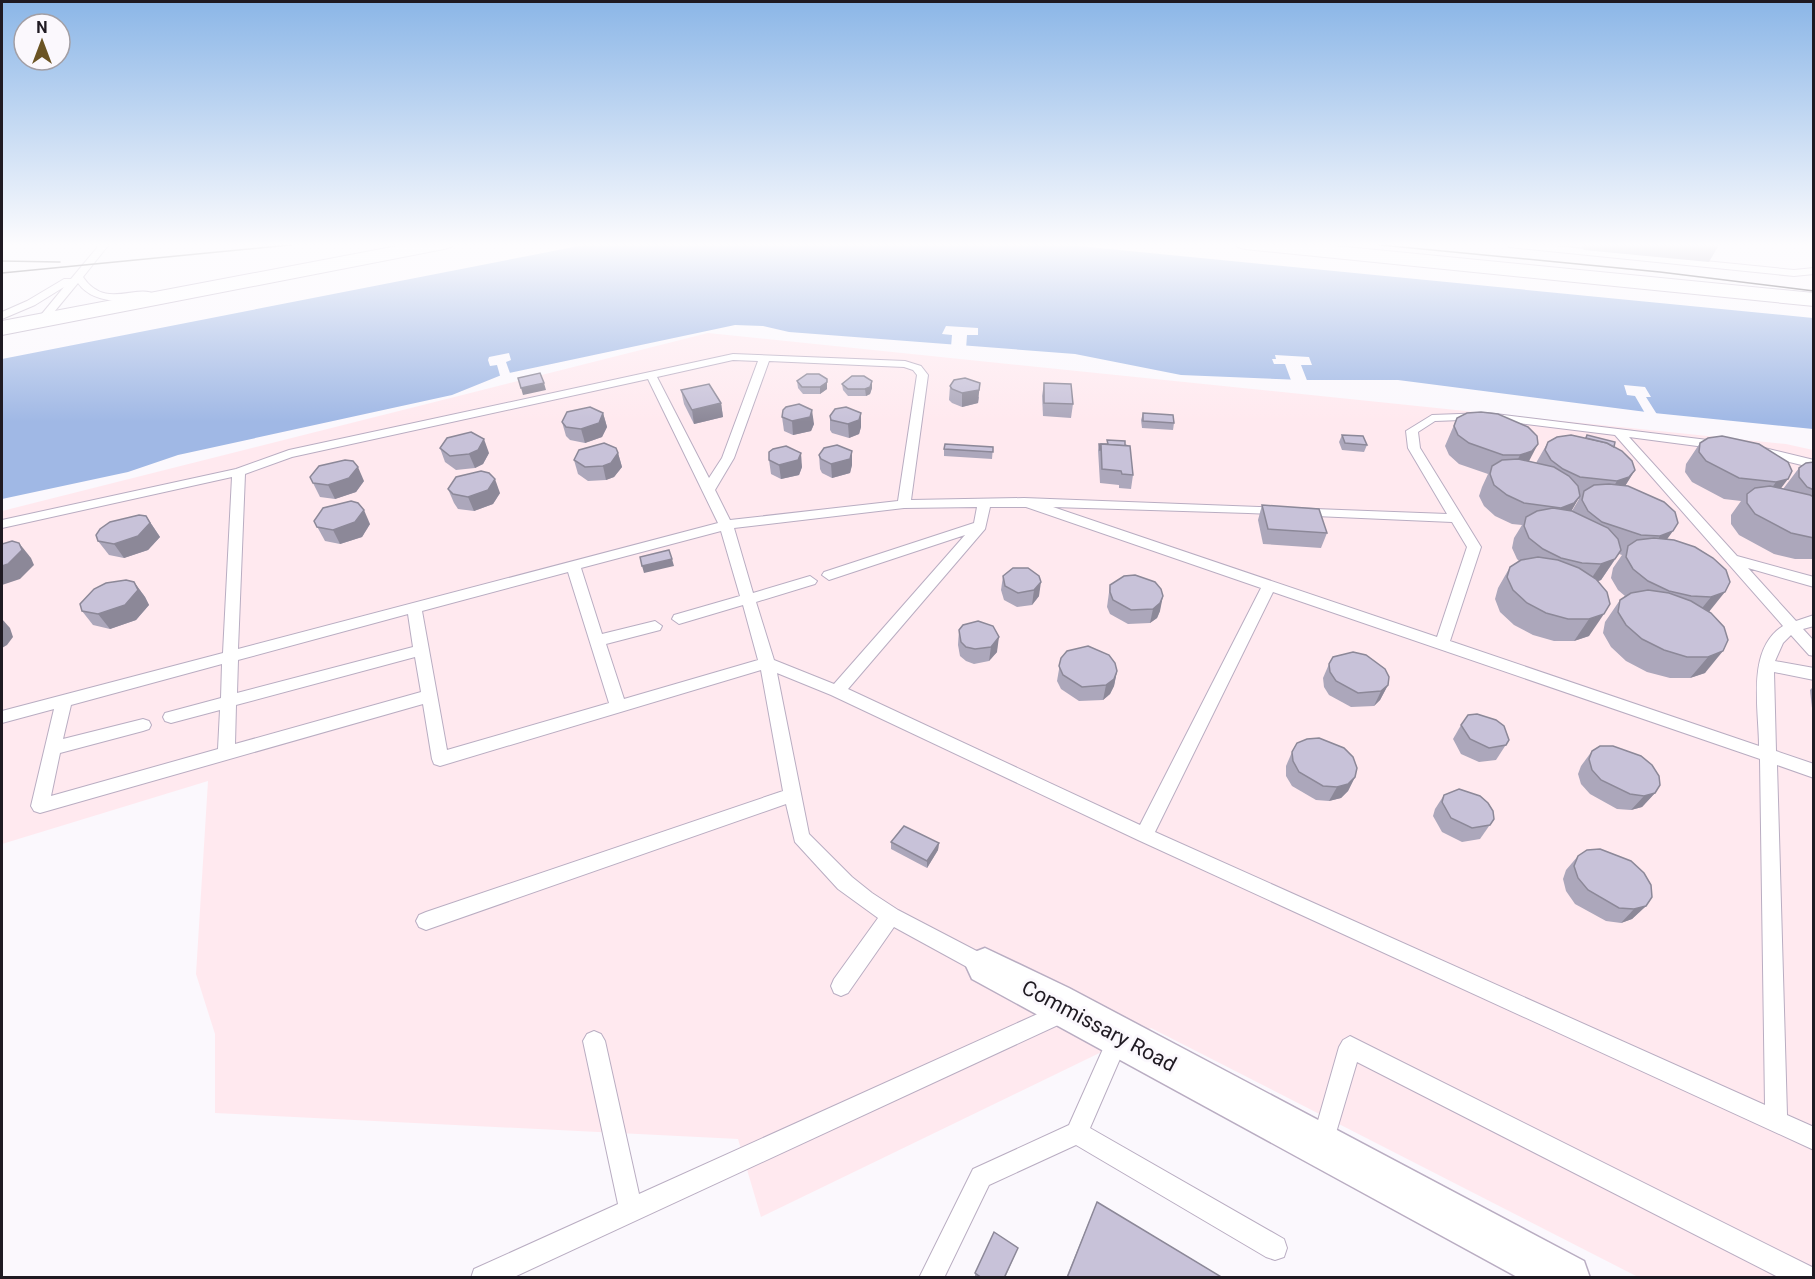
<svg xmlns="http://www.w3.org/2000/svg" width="1815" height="1279" viewBox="0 0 1815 1279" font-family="Roboto,sans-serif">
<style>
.industrial{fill:#ffe9ef}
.water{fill:#a0b8e5}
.pier{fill:#fbf8fd}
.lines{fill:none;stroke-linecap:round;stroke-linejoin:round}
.service-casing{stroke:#b9adc2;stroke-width:2}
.minor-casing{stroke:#b9adc2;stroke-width:3}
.tertiary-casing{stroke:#b9adc2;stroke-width:2}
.service{fill:#fff;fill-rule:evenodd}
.minor{fill:#fff;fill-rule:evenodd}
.tertiary{fill:#fff;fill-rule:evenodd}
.tram{stroke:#38333b;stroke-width:1.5}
.wall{fill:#aca7bb;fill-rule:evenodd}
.shaded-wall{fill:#8c8898}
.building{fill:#c8c2d9;stroke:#8c8898;stroke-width:1.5}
.labels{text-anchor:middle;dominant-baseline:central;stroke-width:6;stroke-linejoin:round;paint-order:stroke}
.near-street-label{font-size:21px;fill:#1f1a22;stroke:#fbf8fd}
</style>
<rect width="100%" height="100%" fill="#fbf8fd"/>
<path class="industrial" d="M708,333L1786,444L1813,450V1277H1638L1151,1028L761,1217L738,1139L215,1113V1034L196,974L208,781L2,844V511Z"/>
<path class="water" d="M594,243H1048L1813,318V429L1654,413L1398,380H1302L1181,375L1075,354L789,332L763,326L735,325L504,374L452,395L178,455L128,472L2,499V359Z"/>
<g class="pier">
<path d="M946,326L978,328V335H967L966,349L951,347L952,335L942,334Z"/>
<path d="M509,353L511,360L506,362L511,376L501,379L497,365L490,366L488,360L489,357Z"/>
<path d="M1275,355L1309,357L1312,365H1301L1308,383H1292L1285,364H1274L1272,359H1276Z"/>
<path d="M1624,385L1645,387L1651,397H1646L1658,416L1646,415L1635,396L1627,395Z"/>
</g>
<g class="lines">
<g class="service-casing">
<g id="service">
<path d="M101,243H110L83,277C106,311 137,282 156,295L154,297C130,302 94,306 78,283L45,323L36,321L64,287L35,305L2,319V312L27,301L64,279H71Z"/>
<path d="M1505,243H1526L1794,270L1814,268V274L1794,276L1509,247Z"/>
<path d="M733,354L905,361L921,366L928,375L911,500L1024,498L1447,514L1408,448L1406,431L1432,415L1487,413L1724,442L1726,445L1720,449L1629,437L1737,556L1814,577V587L1748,568L1796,621L1814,615V626L1803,629L1814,641V656L1809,655L1791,635L1783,643L1775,661L1814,668V680L1774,672L1776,751L1814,764V778L1777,765L1787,1115L1814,1127V1150L1138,840L831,695L777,673L809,834L852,877L872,893L898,910L992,959L995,966L992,973L985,975L978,973L894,927L848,993L841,996L834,993L831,986L834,979L878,918L838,889L795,842L786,804L426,930L419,927L416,921L419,915L426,912L783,791L761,670L440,766L434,764L432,759L423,704L40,813L34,811L31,806L54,709L2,723V711L223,653L232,477L2,528V520L236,469L289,450ZM733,360L758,361L722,458L709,478L657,377ZM769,361L904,367L913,370L917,375L898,501L730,520L715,490L734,458ZM648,379L718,523L238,649L245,474L292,457ZM1487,419L1615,435L1783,626C1746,649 1759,709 1759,746L1450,641L1481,547L1420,448L1418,432L1435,421ZM977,507L974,523L824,572L822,575L829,580L965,535L834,684L774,660L756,602L815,584L817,581L810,576L753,593L734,528L904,508ZM990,507H1026L1261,588L1140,825L848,689L985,529ZM1053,507L1248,513L1452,522L1467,547L1437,637ZM721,531L740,596L674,615L672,619L679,624L743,605L758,660L624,699L606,644L660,630L662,626L655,621L602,634L581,568ZM568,572L609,703L447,750L422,611ZM1273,592L1760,759L1765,1105L1155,832ZM408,614L413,647L237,693L238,660ZM415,657L421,692L235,744L236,705ZM222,664L221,698L165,713L163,717L165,721L171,723L220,710L218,749L51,796L60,753L143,731L149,729L151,725L149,721L143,719L63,739L71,705Z"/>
<path d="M1756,446L1814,460V468L1752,453L1750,450Z"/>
<path d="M1064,1002L1071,1005L1074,1012L1071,1019L512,1278H471L474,1269L618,1204L583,1041L587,1034L594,1031L601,1034L605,1041L639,1194Z"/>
<path d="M1118,1028L1125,1031L1129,1038L1090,1128L1284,1239L1287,1248L1284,1257L1275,1260L1266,1257L1076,1145L989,1185L944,1278H919L973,1169L1069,1125L1111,1031Z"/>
<path d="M1350,1036L1814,1268V1278H1780L1357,1062L1330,1153L1322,1156L1314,1153L1311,1145L1339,1047L1343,1040Z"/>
</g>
</g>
<g class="minor-casing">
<path id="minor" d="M985,948L1069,988L1584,1261L1590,1278H1519L972,979L966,966L972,953Z"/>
</g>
<g class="tertiary-casing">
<g id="tertiary">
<path d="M413,243H454L451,247L444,249L2,335V321Z"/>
<path d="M1235,243H1305L1814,293V306L1245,249L1238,247Z"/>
</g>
</g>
<use href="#service" class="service"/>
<use href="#minor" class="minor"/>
<use href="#tertiary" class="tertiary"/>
<g class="tram">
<path d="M1360,243L1660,272L1814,291"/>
<path d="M2,261L60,262"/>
<path d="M2,273L310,243"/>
</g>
</g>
<g class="wall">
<path d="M1580,243H1720L1709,262L1584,250Z"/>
<path d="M827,379V389L820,394H803L798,388L797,381Z"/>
<path d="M872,381V388L870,394L866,396H848L843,390L842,384Z"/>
<path d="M1044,383L1073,404L1071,418L1043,416L1042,396Z"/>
<path d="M950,386L979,397L978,403L962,407L952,403L949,400Z"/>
<path d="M681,390L721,403L723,417L694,424L684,404Z"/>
<path d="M603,413L607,427L602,437L585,443L570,440L566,436L562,422Z"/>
<path d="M1143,413L1174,423L1173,430L1142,428L1141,420Z"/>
<path d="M1467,413L1529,461L1536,463L1548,442L1585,438L1587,435L1614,447L1635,470L1625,486L1667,539L1726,570L1709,612L1724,627L1705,673L1690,678H1670L1647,672L1626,661L1611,647L1603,633L1605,622L1620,600L1625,596L1618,590L1611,578L1613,568L1622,555L1619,554L1601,580L1598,581L1589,636L1574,641H1554L1533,635L1514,625L1500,612L1495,599L1498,588L1510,567L1519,561L1517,559L1512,548L1514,538L1522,525L1512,524L1495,516L1484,506L1479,496L1482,487L1488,474L1459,464L1449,455L1445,446L1457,418ZM1578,499H1579L1572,511H1571Z"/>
<path d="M830,416L861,427L859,434L849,438L832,433L830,430Z"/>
<path d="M782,417L814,424L811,431L793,435L784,431Z"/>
<path d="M1342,435L1367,445L1364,452L1342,450L1339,442Z"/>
<path d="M1107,440L1125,445L1133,475L1131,489L1119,488V485L1100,483L1098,450L1099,444H1107Z"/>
<path d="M1700,443L1792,471L1781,488L1783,489L1799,468L1814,462V559H1795L1774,554L1739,535L1731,524V515L1741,501L1724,499L1692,482L1685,472L1686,464Z"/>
<path d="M993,447L992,459L944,456V449Z"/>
<path d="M440,448L489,453L483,464L475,468L456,470L445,462Z"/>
<path d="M618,453L622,467L614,477L606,480L588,481L578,474L574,460Z"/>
<path d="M819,455L852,465L850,473L832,478L822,473L820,469Z"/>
<path d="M769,460L802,467L799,475L781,479L771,474Z"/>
<path d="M310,477L364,481L356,492L335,499L320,497Z"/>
<path d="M448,489L500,493L493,504L474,511L458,509L454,503Z"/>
<path d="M1262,505L1327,533L1321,548L1263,544L1258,520Z"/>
<path d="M146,516L160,537L148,550L124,558L109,555L98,541Z"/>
<path d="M314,521L370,524L362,537L340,544L325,541Z"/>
<path d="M1003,576H1039V596L1032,605L1017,607L1004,600L1001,590Z"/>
<path d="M134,582L145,597L149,605L136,620L110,629L93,625L82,611Z"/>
<path d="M1110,585L1160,611L1157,618L1150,623L1128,624L1110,614L1107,607Z"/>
<path d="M963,625L997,652L989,661L974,664L966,661L960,656L958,645L959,630Z"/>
<path d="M1061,658L1117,671L1114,686L1110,694L1103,700L1079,701L1061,689L1057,681Z"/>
<path d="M1329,664L1388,685L1380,700L1374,706L1351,707L1329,695L1324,687L1323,678Z"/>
<path d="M1814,686V726L1810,690Z"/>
<path d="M1461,725L1509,740L1496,760L1479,762L1461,754L1453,739Z"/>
<path d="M1592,751L1655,793L1642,807L1631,810L1617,809L1590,794L1581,784L1578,774L1581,766Z"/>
<path d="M1292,752L1355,777L1348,791L1341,798L1329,801L1316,800L1292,786L1286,776V766Z"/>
<path d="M1444,795L1494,819L1480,839L1462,842L1442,832L1433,816L1435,809Z"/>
<path d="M891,842L939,843L938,850L927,868L891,849Z"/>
<path d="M1578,856L1646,906L1632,919L1621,923L1606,921L1575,904L1566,891L1563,879L1566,870Z"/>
<path d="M1097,1202L1223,1278H1066Z"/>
<path d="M1018,1248L1005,1278H975V1273Z"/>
</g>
<g class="shaded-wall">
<path d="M872,381V388L870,394L866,396L865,389Z"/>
<path d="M827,382V389L820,394V387Z"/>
<path d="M544,383L546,390L523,395L521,388Z"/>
<path d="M980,383L978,403L962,407V393Z"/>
<path d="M721,403L723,417L694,424L692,410Z"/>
<path d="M812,410L814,424L811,431L793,435L792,421Z"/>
<path d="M603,413L607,427L602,437L585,443L581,429Z"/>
<path d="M861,413V427L859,434L849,438L848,424Z"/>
<path d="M484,439L489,453L483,464L475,468L469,454Z"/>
<path d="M1538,444L1527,465L1509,476L1520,455Z"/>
<path d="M852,451V465L850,473L832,478L831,464Z"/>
<path d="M618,453L622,467L614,477L606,480L603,466Z"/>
<path d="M801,453L802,467L799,475L781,479L779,465Z"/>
<path d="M358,467L364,481L356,492L335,499L328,485Z"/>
<path d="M1635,470L1622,491L1604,502L1617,481Z"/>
<path d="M495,479L500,493L493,504L474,511L468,497Z"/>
<path d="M1788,479L1772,500L1760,504L1776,482Z"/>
<path d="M1580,496L1568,517L1549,529L1561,508Z"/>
<path d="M364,510L370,524L362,537L340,544L333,530Z"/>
<path d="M146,516L160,537L148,550L124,558L114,544Z"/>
<path d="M1673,531L1658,552L1645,557L1660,536Z"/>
<path d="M19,543L31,558L34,565L20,579L2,585V566Z"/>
<path d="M1621,550L1601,580L1587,585L1601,564Z"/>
<path d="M672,559L674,566L644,573L642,566Z"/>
<path d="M134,582L145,597L149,605L136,620L110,629L98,614Z"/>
<path d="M1041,582L1039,596L1032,605L1034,590Z"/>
<path d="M1725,592L1708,613L1694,618L1711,597Z"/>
<path d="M1163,596L1160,611L1157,618L1150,623L1153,609Z"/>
<path d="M1604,614L1589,636L1574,641L1589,619Z"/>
<path d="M2,619L10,628L13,637L7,645L2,648Z"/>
<path d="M999,637L997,652L989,661L991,647Z"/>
<path d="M1723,651L1705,673L1690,678L1708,657Z"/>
<path d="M1117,671L1114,686L1110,694L1103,700L1106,685Z"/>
<path d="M1388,685L1380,700L1374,706L1381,691Z"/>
<path d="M1355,777L1348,791L1341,798L1329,801L1337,787Z"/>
<path d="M1655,793L1642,807L1631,810L1644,796Z"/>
<path d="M939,843L938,850L927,868V861Z"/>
<path d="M1646,906L1632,919L1621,923L1634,909Z"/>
</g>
<g class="building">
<path d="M540,373L544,383L521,388L518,378Z"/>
<path d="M807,374H819L827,379V382L820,387H802L797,381Z"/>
<path d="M852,376H864L872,381L870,387L865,389H848L842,384Z"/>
<path d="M965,378L980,383L979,390L962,393L952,389L950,386L954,380Z"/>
<path d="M1044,383L1071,384L1073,404L1044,403Z"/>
<path d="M709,384L721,403L692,410L681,390Z"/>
<path d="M799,404L812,410L810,417L792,421L782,417L783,410L786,407Z"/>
<path d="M590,407L603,413L599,423L581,429L566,427L562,422L567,412Z"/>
<path d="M846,407L861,413L859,420L848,424L831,420L830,416L835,409Z"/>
<path d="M1481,412L1498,414L1528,427L1537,436L1538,444L1532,451L1520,455H1503L1469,443L1458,435L1454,426L1457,418L1467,413Z"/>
<path d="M1143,413L1173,415L1174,423L1143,421Z"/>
<path d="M471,432L484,439L478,450L469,454L450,456L440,448L447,438Z"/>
<path d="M1342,435L1363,436L1367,445L1345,443Z"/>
<path d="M1571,435L1607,443L1622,451L1632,461L1635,470L1629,477L1617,481L1580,477L1563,469L1551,460L1545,450L1548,442L1557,437Z"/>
<path d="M1587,435L1615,442L1614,447L1607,443L1586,438Z"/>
<path d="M1722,436L1759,444L1788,462L1792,471L1788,479L1776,482L1739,478L1706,461L1699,452L1700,443L1708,438Z"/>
<path d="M1107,440L1125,441V445L1128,446L1101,444L1100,451L1099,444H1108Z"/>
<path d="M604,443L616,448L618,453L611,463L603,466L585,467L574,460L579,450Z"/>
<path d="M945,444L993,447V452L944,449Z"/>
<path d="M1101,444L1130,446L1133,475L1122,474L1121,471L1102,469Z"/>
<path d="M837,445L852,451L850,459L831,464L821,459L819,455L824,448Z"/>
<path d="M786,446L801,453L798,460L779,465L769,460V452L773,449Z"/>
<path d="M1518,459L1554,467L1569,476L1578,486L1580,496L1574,503L1561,508L1524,503L1507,495L1494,485L1490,474L1492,466L1502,460Z"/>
<path d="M345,460L353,461L358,467L349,478L328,485L313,483L310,477L319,466Z"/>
<path d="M1814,462V490L1807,487L1799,477V468L1806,463Z"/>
<path d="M481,471L489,473L495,479L488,490L468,497L453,494L448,489L456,477Z"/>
<path d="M1609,484L1628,486L1664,502L1675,512L1678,523L1673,531L1660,536L1641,535L1602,522L1588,511L1582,500L1584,491L1594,485Z"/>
<path d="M1770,486L1810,495L1814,497V538L1791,533L1755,514L1747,503V494L1755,488Z"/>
<path d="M351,501L358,503L364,510L355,522L333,530L317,527L314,521L323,508Z"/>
<path d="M1262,505L1319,509L1327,533L1268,529Z"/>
<path d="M1553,508L1572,511L1608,528L1618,539L1621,550L1615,559L1601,564L1582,563L1561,558L1543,549L1529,538L1524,526L1526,517L1537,511Z"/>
<path d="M139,515L146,516L150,523L138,536L114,544L98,541L96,535L100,529L110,522Z"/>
<path d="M1654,538L1674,540L1695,547L1713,558L1726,570L1730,582L1725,592L1711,597L1691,596L1669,591L1648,581L1633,569L1626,557L1628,546L1637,540Z"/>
<path d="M12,541L19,543L22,550L8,564L2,566V544Z"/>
<path d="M669,550L672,559L642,566L640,557Z"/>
<path d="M1538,557L1558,560L1579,568L1596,579L1607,592L1610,604L1604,614L1589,619H1568L1546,613L1527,603L1513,590L1507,577L1510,567L1521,560Z"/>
<path d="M1013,568H1028L1039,576L1041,582L1034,590L1018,593L1005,586L1003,576Z"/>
<path d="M1135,575L1155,582L1161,589L1163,596L1160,603L1153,609L1131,610L1113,600L1110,592V585L1124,576Z"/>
<path d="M126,580L134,582L138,590L125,605L98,614L82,611L80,604L94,589L106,583Z"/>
<path d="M1648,590L1669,593L1691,601L1711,613L1724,627L1728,640L1723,651L1708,657H1687L1664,650L1642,639L1626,625L1618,612L1620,600L1631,593Z"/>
<path d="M978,621L993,626L999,637L991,647L975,649L966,647L961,642L959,630L963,625Z"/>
<path d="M1088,646L1109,655L1115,663L1117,671L1114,679L1106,685L1082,687L1063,675L1059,666L1061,658L1067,651Z"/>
<path d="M1353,652L1366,655L1385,669L1389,677L1388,685L1381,691L1358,693L1336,681L1330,672L1329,664L1333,657Z"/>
<path d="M1477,714L1496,720L1504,726L1509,740L1506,745L1489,748L1470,739L1461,725L1468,715Z"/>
<path d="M1319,738L1344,748L1353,757L1357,768L1355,777L1348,784L1337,787L1323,786L1299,772L1293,761L1292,752L1297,743L1307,739Z"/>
<path d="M1600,746H1613L1641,756L1652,765L1659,776L1660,785L1655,793L1644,796L1630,794L1601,780L1592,770L1589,759L1592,751Z"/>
<path d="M1459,789L1480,796L1488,803L1493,811L1494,819L1490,825L1472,828L1451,818L1442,802L1444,795Z"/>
<path d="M904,826L939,843L927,861L891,842Z"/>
<path d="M1600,849L1631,861L1644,873L1651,885L1652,897L1646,906L1634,909L1619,908L1588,890L1578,878L1574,866L1578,856L1587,850Z"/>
<path d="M1097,1202L1223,1278H1067Z"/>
<path d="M994,1232L1018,1248L1004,1278H982L975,1273Z"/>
</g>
<linearGradient id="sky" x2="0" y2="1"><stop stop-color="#8bb6e7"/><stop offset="0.58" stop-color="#fdfcfe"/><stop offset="1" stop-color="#fdfcfe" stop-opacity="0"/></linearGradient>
<rect width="1815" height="422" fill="url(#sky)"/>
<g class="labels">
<g class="near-street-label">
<text transform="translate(1099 1026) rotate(28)">Commissary Road</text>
</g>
</g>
<rect width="1815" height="1279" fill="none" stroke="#1f1a22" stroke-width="6"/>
<g transform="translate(42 42)"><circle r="28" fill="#fbf8fd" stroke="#a39fa5" stroke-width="1.5"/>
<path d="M0-4.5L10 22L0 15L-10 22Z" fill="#6b5424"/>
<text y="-9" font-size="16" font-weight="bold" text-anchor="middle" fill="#1f1a22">N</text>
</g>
</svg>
